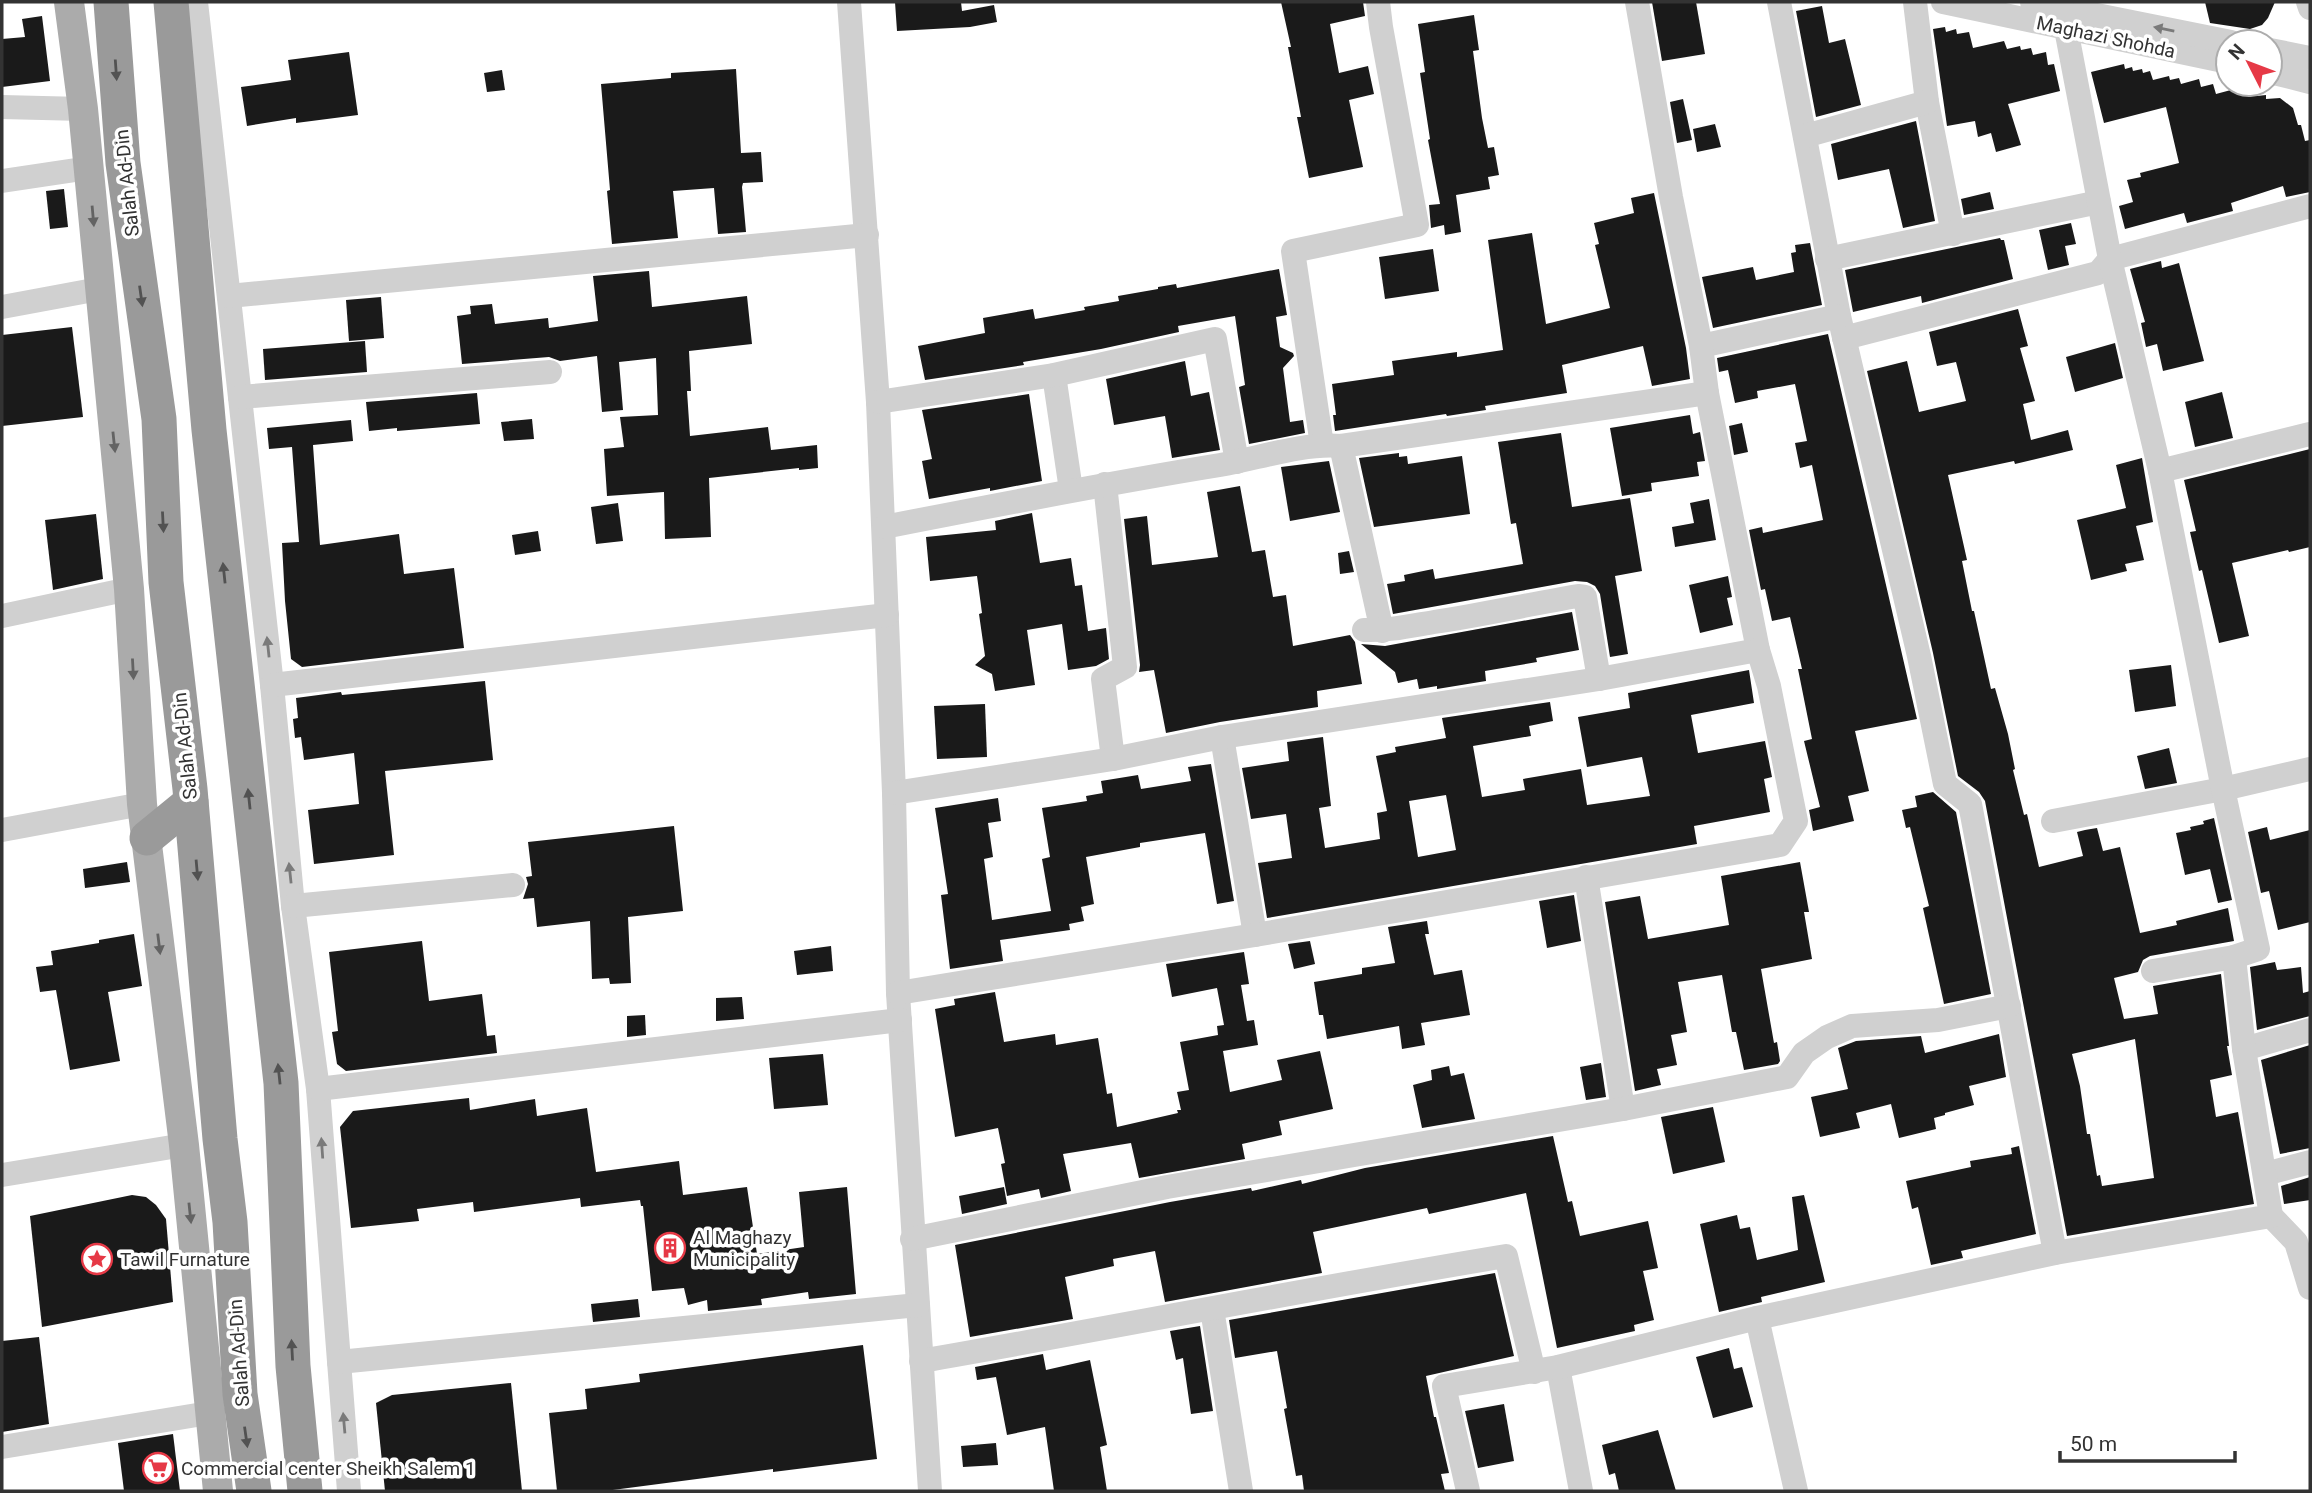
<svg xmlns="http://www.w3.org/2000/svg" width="2312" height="1493" viewBox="0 0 2312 1493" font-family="Roboto,sans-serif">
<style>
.building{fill:#1a1a1a;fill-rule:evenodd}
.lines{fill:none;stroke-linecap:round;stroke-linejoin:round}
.minor{stroke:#d0d0d0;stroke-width:24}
.major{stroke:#ababab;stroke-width:30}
.highway{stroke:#9a9a9a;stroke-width:35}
.oneway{fill:#7a7a7a}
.oneway2{fill:#525252}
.oneway3{fill:#636363}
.labels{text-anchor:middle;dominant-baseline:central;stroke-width:7;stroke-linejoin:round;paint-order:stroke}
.street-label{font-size:19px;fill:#333;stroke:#fff}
.poi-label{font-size:19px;fill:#333;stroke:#fff;text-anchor:start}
</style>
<rect width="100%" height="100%" fill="#fff"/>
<g class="building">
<path d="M895,2H961L962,11L994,5L997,22L970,27L897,31Z"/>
<path d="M1281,2H1363L1365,16L1330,24L1339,73L1368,66L1374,94L1349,100L1363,167L1309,178L1297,117H1301L1288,47H1291Z"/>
<path d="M1652,2H1696L1705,54L1662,61Z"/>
<path d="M2205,2H2275L2268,18L2262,25L2250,29L2210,23Z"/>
<path d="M1822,6L1829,43L1845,39L1861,105L1816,117L1796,11Z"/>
<path d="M1474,15L1479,50L1473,51L1482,118L1488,148L1494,147L1499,175L1488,177L1490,189L1456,195L1461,232L1445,235L1444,225L1431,228L1429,205L1440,204L1428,140L1430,139L1420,73L1425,72L1418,24Z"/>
<path d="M42,16L50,81L2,87V39L25,37L22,19Z"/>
<path d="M1945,27L1946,32L1956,29L1957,34L1969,32L1973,48L2004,41L2007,49L2020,46L2021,50L2031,48L2033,55L2046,52L2048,65L2054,64L2060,91L2008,104L2021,145L1996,152L1991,133L1978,137L1975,121L1947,126L1933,29Z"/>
<path d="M349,52L358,115L296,123V118L247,126L241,87L291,80L288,60Z"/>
<path d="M2124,64L2125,69L2132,67L2133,71L2142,69L2143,73L2150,71L2153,80L2169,76L2170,80L2179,78L2181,84L2199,79L2201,87L2213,84L2216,94L2242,87L2244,94L2254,91L2257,96L2266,95V99L2280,98L2293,108L2298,125H2301L2305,141L2310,140V192L2286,197L2283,186L2231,203L2233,211L2187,223L2184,213L2125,229L2119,206L2133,202L2127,180L2141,177L2140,173L2179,163L2166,107L2104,123L2091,72Z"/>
<path d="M736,69L741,153L761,152L763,182L743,183L742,187L746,232L718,234L714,188L673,191L678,238L612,244L607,191L610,190L601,84L671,78V73Z"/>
<path d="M502,70L505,90L487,92L484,73Z"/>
<path d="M1683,99L1692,140L1677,143L1670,102Z"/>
<path d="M1916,121L1935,221L1903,228L1889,169L1838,180L1831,144Z"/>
<path d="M1715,124L1721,147L1697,152L1693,129Z"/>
<path d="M64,189L68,227L50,229L46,191Z"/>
<path d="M1990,192L1994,209L1964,215L1961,199Z"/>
<path d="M1654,193L1686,348L1690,379L1652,386L1643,346L1562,365L1567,393L1485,406L1486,410L1447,416L1446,414L1335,431L1333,415H1336L1332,384L1394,375L1392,361L1457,352V357L1503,350L1488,240L1532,233L1546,324L1610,308L1595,245L1599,244L1594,223L1634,213L1631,198Z"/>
<path d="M2071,223L2076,244L2065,246L2069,265L2048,270L2039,230Z"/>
<path d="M2000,238L2001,240H2004L2013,279L1922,303L1921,296L1853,312L1845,270Z"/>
<path d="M1810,243L1822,305L1713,328L1702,277L1753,267L1756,280L1794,272L1791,253L1796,252L1795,245Z"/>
<path d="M1433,249L1439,291L1385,299L1379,257Z"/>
<path d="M2161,261L2162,268L2179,263L2204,361L2163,371L2157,344L2146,347L2141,323L2145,322L2130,269Z"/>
<path d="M1279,269L1287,315L1276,317L1280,347L1293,353L1294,356L1283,368L1290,422L1303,420L1305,433L1249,444L1239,387L1245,385L1235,316L1178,326L1179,332L1101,349L1023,362L1024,365L925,380L918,346L985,333L983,318L1033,309L1035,319L1085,310L1084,307L1119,301L1118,296L1158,289V287L1176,284L1177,288Z"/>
<path d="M649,271L652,307L747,296L752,344L689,351L691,391H687L690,436L768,427L771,450L817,445L818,468L799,470V468L709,478L711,537L665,539L664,492L607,496L604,449L624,447L620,417L658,415L656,358L619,362L623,410L602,412L597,356L560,361L549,357L462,364L457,316L471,314L470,306L492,304L495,324L548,318L549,328L598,321L593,276Z"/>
<path d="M381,297L384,338L349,341L346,300Z"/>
<path d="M2018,309L2028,346L2020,348L2035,401L2023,404L2031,440L2068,430L2073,450L2015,464L2014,461L1948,475L1967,560L1962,561L1972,611H1974L1991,689L1995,688L2008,734L2015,769L2013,770L2024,815L2027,814L2039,867L2083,856L2077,832L2085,830L2097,828L2103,851L2120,847L2140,933L2177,925L2176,921L2228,908L2234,941L2150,956L2143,960L2138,972L2114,978L2124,1019L2158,1014L2153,986L2221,974L2229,1046H2227L2232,1075L2210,1080L2216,1117L2238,1112L2254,1204L2067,1236L1985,801L1979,792L1958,776L1933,653L1867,371L1907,361L1919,412L1966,401L1956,362L1937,366L1929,332ZM2135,1039L2154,1178L2102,1186L2100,1175L2097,1176L2090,1134H2087L2080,1086L2072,1054Z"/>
<path d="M72,327L83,417L2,426V335Z"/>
<path d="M1828,334L1917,719L1855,731L1869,791L1848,796L1854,821L1813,831L1809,810L1820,807L1804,741L1812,739L1798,669H1802L1790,617L1772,621L1765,589L1761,590L1749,530L1762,527L1763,533L1823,520L1812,465L1800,468L1795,443L1807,441L1795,384L1757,391L1758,398L1735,403L1728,370L1719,372L1717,358Z"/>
<path d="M365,341L367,372L265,380L263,349Z"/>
<path d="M2115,343L2123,378L2075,392L2066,357Z"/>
<path d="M1185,361L1191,396L1209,392L1220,450L1172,458L1165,416L1114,425L1106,379Z"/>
<path d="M2222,392L2233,438L2195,447L2185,402Z"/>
<path d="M477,393L480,424L397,431V428L369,431L366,402Z"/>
<path d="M1029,394L1042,481L990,491V488L929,499L922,461L932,459L922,410Z"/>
<path d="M1690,415L1693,434L1700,432L1705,461L1697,462L1699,476L1651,483L1652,491L1622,496L1610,428Z"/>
<path d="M532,419L534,439L504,441L501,422Z"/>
<path d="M351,420L353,441L313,445L320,545L399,534L404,574L454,568L464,648L302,667L291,659L285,601L282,543L299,542L292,447L269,449L267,428Z"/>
<path d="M1742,423L1748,452L1734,455L1729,426Z"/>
<path d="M1561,433L1572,507L1630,498L1642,571L1615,576L1628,654L1610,657L1600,594L1595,586L1587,582L1575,581L1393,614L1387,584L1405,581L1404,575L1433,569L1435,579L1523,564L1516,523L1511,524L1498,442Z"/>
<path d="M2310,449V547L2289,552L2288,550L2232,563L2249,636L2219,643L2202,570L2199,571L2190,532L2196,531L2184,480Z"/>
<path d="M1399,453V457L1407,456L1408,464L1462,456L1470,514L1374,527L1359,458Z"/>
<path d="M2142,458L2153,522L2136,526L2144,560L2125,564L2127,571L2091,580L2077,520L2126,508L2116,465Z"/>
<path d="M1329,461L1340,512L1290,521L1281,467Z"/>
<path d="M1240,486L1252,552L1265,550L1273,597L1286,595L1293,646L1350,635L1355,642L1362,684L1317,691L1318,707L1220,722L1166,733L1154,670L1139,672L1140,665L1124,519L1147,516L1152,565L1218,557L1207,492Z"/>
<path d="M1709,499L1716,540L1675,547L1672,527L1694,523L1690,503Z"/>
<path d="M618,503L623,541L596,544L591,507Z"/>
<path d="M1032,513L1040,563L1071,558L1075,586L1082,585L1088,631L1106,628L1109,659L1096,666L1068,670L1062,624L1027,630L1035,685L995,691L992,674L975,665L985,656L979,614L982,613L977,576L930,581L926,537L996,530L995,521Z"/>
<path d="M96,514L103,579L53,590L45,520Z"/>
<path d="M538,531L541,551L515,555L512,535Z"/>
<path d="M1349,551L1354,572L1340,574L1338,553Z"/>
<path d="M1728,576L1732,597L1727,598L1733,625L1700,633L1689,585Z"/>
<path d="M1572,612L1579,650L1536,658L1537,662L1485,671L1486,681L1437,689V686L1419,689L1417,679L1398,683L1395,672L1361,644L1385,646Z"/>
<path d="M2171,665L2176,706L2135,712L2129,670Z"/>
<path d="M1749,670L1754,703L1691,715L1698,753L1765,741L1772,777L1764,779L1770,812L1694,826L1697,844L1267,918L1258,863L1292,858L1286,814L1251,819L1242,768L1289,761L1287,742L1323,737L1331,806L1319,808L1325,848L1380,839L1377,813L1387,811L1376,756L1396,752L1395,747L1446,738L1442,718L1550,702L1553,721L1529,726L1531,736L1473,746L1482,797L1525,790L1523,779L1581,769L1587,805L1650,796L1642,757L1587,767L1578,717L1630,708L1628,693ZM1446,795L1456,850L1418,857L1409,801Z"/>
<path d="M485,681L493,760L385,771L394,855L314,864L308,810L359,804L354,753L304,760L301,737L295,738L293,719L298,718L296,698L341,692L342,695Z"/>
<path d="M985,704L987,757L937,759L934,706Z"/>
<path d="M2169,748L2177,783L2145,789L2137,756Z"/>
<path d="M1211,764L1234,901L1217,904L1205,833L1140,843V847L1086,857L1094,904L1081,907L1084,921L1069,924L1070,930L1000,940L1003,961L950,969L941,895L948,894L935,808L998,798L1001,821L988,823L993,857L984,859L992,920L1051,911L1042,859L1050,857L1042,808L1087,801L1086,796L1103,793L1101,781L1138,775L1141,789L1191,781L1188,767Z"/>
<path d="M1933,792L1956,812L1991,994L1944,1004L1923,908L1929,906L1910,827L1906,828L1902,810L1917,807L1915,796Z"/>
<path d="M2214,818L2232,900L2218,903L2210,869L2185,875L2176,833L2191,830L2190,827L2204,824L2203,821Z"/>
<path d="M674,826L683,911L628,917L631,983L610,984L609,978L592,979L590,921L537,927L534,898L523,899L528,884L526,877L532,876L528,842Z"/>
<path d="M2267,827L2270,840L2310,830V922L2278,930L2269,891L2261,893L2248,832Z"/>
<path d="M127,862L130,882L85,888L83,869Z"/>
<path d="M1800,862L1809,912H1804L1812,959L1761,969L1774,1043L1777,1042L1780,1061L1778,1064L1744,1070L1736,1032H1732L1722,975L1678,982L1687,1032L1671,1035L1677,1065L1657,1069L1661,1085L1635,1091L1605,902L1640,896L1648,939L1729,925L1721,876Z"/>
<path d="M1574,895L1581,941L1547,948L1539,901Z"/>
<path d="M1427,921L1429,934H1425L1434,975L1462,970L1470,1015L1421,1023L1425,1045L1402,1049L1399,1026L1327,1039L1323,1015H1319L1314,982L1362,974V968L1395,963L1388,927Z"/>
<path d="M134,934L142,986L108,992L120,1061L70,1070L56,990L40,992L36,967L53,965L51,951L99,943V940Z"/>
<path d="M422,941L429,1001L482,994L487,1036L495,1035L497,1053L346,1071L337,1064L332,1032L338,1031L329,952Z"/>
<path d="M1310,941L1315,964L1294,969L1288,944Z"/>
<path d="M831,946L833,971L797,975L794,951Z"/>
<path d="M1244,952L1249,984L1241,985L1247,1021L1254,1020L1258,1045L1223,1051L1230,1092L1282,1080L1277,1060L1320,1051L1333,1109L1279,1121L1282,1135L1242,1144L1245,1159L1139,1178L1131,1143L1063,1154L1071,1191L1041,1198L1039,1189L1007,1196L1001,1164L1005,1163L998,1128L955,1137L935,1009L955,1005L954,999L995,992L1004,1042L1055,1034L1056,1045L1098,1038L1107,1094L1112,1093L1117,1127L1178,1113L1177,1110H1181L1177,1092L1189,1090L1180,1042L1218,1035L1217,1026L1224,1025L1217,988L1172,997L1166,964Z"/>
<path d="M2275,962L2277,970L2301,967L2303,993L2310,991V1016L2257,1030L2250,967Z"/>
<path d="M742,997L744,1019L716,1021V998Z"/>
<path d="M645,1015L646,1035L627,1037V1016Z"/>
<path d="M1999,1034L2006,1077L1969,1086L1974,1105L1945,1113V1115L1934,1118L1936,1129L1899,1138L1891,1104L1856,1113L1860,1128L1820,1137L1811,1097L1848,1089L1838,1048L1856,1041L1921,1036L1925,1053Z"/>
<path d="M2310,1045V1148L2280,1154L2261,1060Z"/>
<path d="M823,1054L828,1105L774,1109L769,1058Z"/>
<path d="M1601,1063L1606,1097L1586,1100L1580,1067Z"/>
<path d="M1449,1066L1451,1076L1464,1073L1475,1119L1422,1128L1413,1085L1432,1080L1431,1070Z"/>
<path d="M469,1098L470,1110L535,1099L537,1116L587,1108L596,1172L679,1161L683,1195L747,1187L757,1254L804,1247L799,1192L847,1187L856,1294L809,1299L808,1292L761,1299L762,1305L708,1311L707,1300L688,1305L684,1288L652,1291L643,1206H641L640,1200L581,1207L580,1198L474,1212L473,1202L417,1209L419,1221L351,1228L340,1127L353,1111Z"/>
<path d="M1713,1107L1725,1162L1673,1174L1661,1117Z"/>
<path d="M1553,1136L1568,1202L1572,1201L1580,1236L1648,1221L1658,1268L1643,1271L1654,1320L1634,1325L1635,1331L1557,1348L1526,1193L1429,1214L1427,1208L1313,1232L1322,1273L1165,1302L1155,1251L1113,1259L1114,1266L1065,1277L1073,1319L970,1337L955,1245L1170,1202L1251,1188L1252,1191L1301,1180L1302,1184L1365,1168Z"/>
<path d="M2019,1146L2036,1234L1961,1251L1963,1258L1931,1265L1918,1207L1912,1209L1906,1181L1971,1167L1970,1161L2012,1154L2011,1148Z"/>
<path d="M2310,1177V1200L2284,1204L2281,1186Z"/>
<path d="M1004,1187L1007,1204L962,1214L959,1196Z"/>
<path d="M132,1195L146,1197L156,1205L166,1219L173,1302L42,1327L30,1216Z"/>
<path d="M1804,1195L1825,1282L1761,1297L1762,1302L1719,1312L1700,1224L1737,1215L1740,1229L1750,1227L1757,1260L1798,1250L1792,1197Z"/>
<path d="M1495,1273L1514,1356L1426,1376L1434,1417H1436L1449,1473L1441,1474L1445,1491H1304L1302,1475L1296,1476L1284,1409L1287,1408L1277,1351L1235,1358L1229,1320Z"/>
<path d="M638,1299L640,1317L593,1322L591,1304Z"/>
<path d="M1200,1326L1213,1411L1191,1414L1183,1358L1176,1360L1170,1331Z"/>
<path d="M39,1337L49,1424L2,1432V1341Z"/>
<path d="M863,1345L877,1459L773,1472V1469L605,1491H557L549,1413L587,1409L585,1389L640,1382L639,1374Z"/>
<path d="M1729,1348L1734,1369L1742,1367L1753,1407L1713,1418L1696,1357Z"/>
<path d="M1043,1354L1046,1370L1090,1360L1107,1445L1100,1447L1107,1491H1054L1045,1427L1007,1435L996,1377L977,1380L975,1367Z"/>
<path d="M511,1383L522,1491H385L376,1403L392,1395Z"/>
<path d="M1504,1404L1514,1461L1478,1468L1465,1411Z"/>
<path d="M1658,1430L1676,1491H1619L1615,1473L1609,1475L1602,1445Z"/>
<path d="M173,1434L180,1491H124L118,1443Z"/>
<path d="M996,1443L998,1465L963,1467L961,1446Z"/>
</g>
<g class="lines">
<g class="minor">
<path d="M196,2L272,685L293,906L318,1089L349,1491"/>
<path d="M849,2L878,402L894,793L898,993L930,1491"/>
<path d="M1779,2L1839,316L1919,656L1945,784L1970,804C1999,953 2026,1103 2055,1253"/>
<path d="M1915,2L1927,102L1953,234"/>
<path d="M1943,2L2228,62"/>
<path d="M2032,2L2231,42"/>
<path d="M2308,2L2310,8"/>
<path d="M2270,50L2310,58"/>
<path d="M2270,72L2310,82"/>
<path d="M2,107L83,109"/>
<path d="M1805,136L1927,102"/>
<path d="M2,181L89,168"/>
<path d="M1827,259L2099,202"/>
<path d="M229,296L867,235"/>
<path d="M2,307L99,289"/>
<path d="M1844,338L2098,273L2110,259L2310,206"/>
<path d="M1701,346L1839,316"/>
<path d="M1054,375L1071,490"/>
<path d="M240,397L550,372"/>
<path d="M878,402L1054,375L1215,339L1237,462"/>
<path d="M1322,445L1293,251L1417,225L1381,27L1378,2"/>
<path d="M1341,446L1382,631"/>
<path d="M2160,471L2310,434"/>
<path d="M1105,484L1125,667L1103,679L1113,759"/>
<path d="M884,527C996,505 1108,483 1220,465C1260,458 1301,443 1341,446L1707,393"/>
<path d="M2,616L129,589"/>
<path d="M1364,630C1388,631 1410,626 1434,622C1482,615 1530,604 1578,596L1585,597L1599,679"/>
<path d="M272,685L887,615"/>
<path d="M1222,737L1255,935"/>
<path d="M894,793L1113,759L1222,737L1599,679L1758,650L1707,393L1701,346L1671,197L1637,2"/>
<path d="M2053,821L2223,789L2310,769"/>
<path d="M2,830L142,804"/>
<path d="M1586,877L1623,1109"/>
<path d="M293,906L513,885"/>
<path d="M2153,971L2234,957"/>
<path d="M898,993L1255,935L1780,845L1796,821L1769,686L1758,650"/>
<path d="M2244,1049L2310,1030"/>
<path d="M318,1089L900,1020"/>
<path d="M2265,1174L2310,1162"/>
<path d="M2,1175L184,1145"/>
<path d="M2271,1216L2296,1242L2310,1288"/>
<path d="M912,1239L1167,1187L1623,1109L1787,1077L1804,1053L1827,1037L1852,1026L1938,1020L2009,1006"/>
<path d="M1212,1309L1241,1491"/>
<path d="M1757,1318L1796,1491"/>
<path d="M921,1361C1117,1327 1311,1288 1506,1256L1534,1372"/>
<path d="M339,1362L918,1305"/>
<path d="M1558,1367L1581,1491"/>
<path d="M2,1447L209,1413"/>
<path d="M1468,1491L1444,1386L1558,1367L1757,1318L2055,1253L2271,1216L2244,1049L2234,957L2258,949L2223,789L2160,471L2110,259L2062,8"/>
</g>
<path class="major" d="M69,2L83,109L129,589L142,804L184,1145L218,1491"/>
<g class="highway">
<path d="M111,2L123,163L159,419L166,582L190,789L220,1139L230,1222L240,1394L254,1491"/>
<path d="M171,2L209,430L281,1083L293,1366L305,1491"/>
<path d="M147,838L191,802"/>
</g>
</g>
<defs><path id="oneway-solid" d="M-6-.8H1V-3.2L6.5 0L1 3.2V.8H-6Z" transform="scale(1.75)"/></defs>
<g class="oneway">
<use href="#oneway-solid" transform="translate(2164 29) rotate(-169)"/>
<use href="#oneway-solid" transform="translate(268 647) rotate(-96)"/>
<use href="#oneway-solid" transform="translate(290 873) rotate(-96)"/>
<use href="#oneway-solid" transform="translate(322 1148) rotate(-94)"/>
<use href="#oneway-solid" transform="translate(344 1423) rotate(-95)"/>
</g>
<g class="oneway2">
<use href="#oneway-solid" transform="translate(116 70) rotate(86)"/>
<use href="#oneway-solid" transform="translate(141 296) rotate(82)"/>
<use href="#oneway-solid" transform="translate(163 522) rotate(87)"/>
<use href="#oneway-solid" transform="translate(224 573) rotate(-96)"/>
<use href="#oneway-solid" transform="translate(249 799) rotate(-96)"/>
<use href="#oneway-solid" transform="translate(197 870) rotate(85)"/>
<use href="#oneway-solid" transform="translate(279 1074) rotate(-96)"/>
<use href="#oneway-solid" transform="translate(292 1350) rotate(-93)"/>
<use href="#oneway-solid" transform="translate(246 1437) rotate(82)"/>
</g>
<g class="oneway3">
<use href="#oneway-solid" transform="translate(93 216) rotate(85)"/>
<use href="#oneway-solid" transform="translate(114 442) rotate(84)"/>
<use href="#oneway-solid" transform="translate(133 669) rotate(87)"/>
<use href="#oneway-solid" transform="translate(159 944) rotate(83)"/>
<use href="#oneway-solid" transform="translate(190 1213) rotate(84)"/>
</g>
<defs>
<g id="building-ring" transform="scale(1.575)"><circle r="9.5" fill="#fff" stroke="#e63946" stroke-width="1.5"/><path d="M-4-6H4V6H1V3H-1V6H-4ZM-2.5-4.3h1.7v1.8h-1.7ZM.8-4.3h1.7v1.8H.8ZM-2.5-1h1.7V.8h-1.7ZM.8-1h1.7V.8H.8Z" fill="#e63946"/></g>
<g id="sight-ring" transform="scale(1.575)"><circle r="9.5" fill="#fff" stroke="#e63946" stroke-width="1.5"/><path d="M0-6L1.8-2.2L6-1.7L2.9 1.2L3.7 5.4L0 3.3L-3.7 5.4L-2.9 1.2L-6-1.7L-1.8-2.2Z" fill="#e63946"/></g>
<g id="supermarket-ring" transform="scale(1.575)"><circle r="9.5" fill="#fff" stroke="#e63946" stroke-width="1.5"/><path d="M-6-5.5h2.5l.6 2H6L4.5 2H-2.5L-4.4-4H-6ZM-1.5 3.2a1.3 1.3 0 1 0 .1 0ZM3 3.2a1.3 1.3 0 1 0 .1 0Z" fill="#e63946"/></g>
</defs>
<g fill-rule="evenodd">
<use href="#building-ring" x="670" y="1248"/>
<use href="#sight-ring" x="97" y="1259"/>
<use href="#supermarket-ring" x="158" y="1468"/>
</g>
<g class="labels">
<g class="street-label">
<text transform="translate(2106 37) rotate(12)">Maghazi Shohda</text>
<text transform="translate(127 183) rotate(-96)">Salah Ad-Din</text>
<text transform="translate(185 746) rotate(-96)">Salah Ad-Din</text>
<text transform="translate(239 1353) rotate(-94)">Salah Ad-Din</text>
</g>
<g class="poi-label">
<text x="693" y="1237">Al Maghazy<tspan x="693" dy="22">Municipality</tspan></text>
<text x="120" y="1259">Tawil Furnature</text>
<text x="181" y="1468">Commercial center Sheikh Salem 1</text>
</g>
</g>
<rect width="2312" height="1493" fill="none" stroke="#333333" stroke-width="7"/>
<g transform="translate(2249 63) rotate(312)"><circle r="33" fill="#ffffff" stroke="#adadad" stroke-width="2"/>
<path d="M0-5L12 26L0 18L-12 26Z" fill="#e63946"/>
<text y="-10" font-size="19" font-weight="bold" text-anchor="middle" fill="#333333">N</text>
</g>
<path d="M2060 1451v10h175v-10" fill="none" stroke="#333333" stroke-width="3.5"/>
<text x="2070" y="1451" font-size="21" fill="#333333" stroke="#ffffff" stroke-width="5" paint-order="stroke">50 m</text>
</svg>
